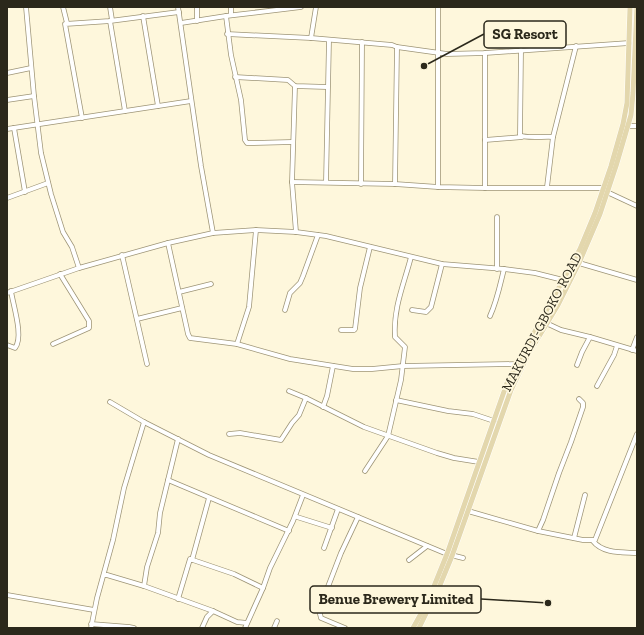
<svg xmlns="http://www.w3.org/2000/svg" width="644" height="635" viewBox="0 0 644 635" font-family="'Zilla Slab',serif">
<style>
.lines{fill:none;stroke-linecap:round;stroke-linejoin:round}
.minor-casing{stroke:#9e9577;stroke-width:5.5}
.major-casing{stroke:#fff;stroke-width:6}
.minor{stroke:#fff;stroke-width:4}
.major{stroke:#e3d7ad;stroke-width:5}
.labels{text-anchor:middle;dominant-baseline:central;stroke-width:3.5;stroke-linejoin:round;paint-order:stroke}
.street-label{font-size:14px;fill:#2b281b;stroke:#fef7dc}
.leader{fill:none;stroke:#2b281b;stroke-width:1.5}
.callout-dot{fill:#2b281b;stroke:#fef7dc;stroke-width:1.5}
.callout{fill:#fef7dc;stroke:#2b281b;stroke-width:1.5}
.callout-label{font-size:15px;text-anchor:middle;font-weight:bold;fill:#2b281b}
</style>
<rect width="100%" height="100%" fill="#fef7dc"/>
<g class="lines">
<g class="minor-casing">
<g id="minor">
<path d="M26,7L34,96L41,153L51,194L63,232L72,247L79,268"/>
<path d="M63,7L67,23"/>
<path d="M110,7L112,20"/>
<path d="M178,7L201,166L213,233"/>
<path d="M197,7V21"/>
<path d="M231,7V15"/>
<path d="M143,16L158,106"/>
<path d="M226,16L231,55L241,100L245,140L247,143H251L292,142"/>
<path d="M110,21L125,111"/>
<path d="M181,23L226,16L301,7"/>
<path d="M227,34L311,38L392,45L397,47L447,54L485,53L629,43"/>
<path d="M311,38L316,7"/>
<path d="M521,50L520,135C525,139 545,136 553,137"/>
<path d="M485,53V188"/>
<path d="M7,73L31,68"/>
<path d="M235,77L288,80L295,86L327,87"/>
<path d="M295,86L292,182L296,232"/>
<path d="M7,100L34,96"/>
<path d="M82,118L65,24L110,21L179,12"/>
<path d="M628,126H637"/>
<path d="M14,128L25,192"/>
<path d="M7,129L191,101"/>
<path d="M485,140L522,137"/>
<path d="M292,182L395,184L438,187L485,188H603"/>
<path d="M326,182L329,40"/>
<path d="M361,184L362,42"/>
<path d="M395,184L397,47"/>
<path d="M438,187V7"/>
<path d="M547,187L553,137L576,46"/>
<path d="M607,192L637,206"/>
<path d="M7,198L48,183"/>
<path d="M168,243L188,334L190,338L237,344L290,359L353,369H372L403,366L517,364"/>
<path d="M122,255L147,364"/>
<path d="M579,263L637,280"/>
<path d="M497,269V217"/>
<path d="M179,292L211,284"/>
<path d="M7,293L79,268L168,243L213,233L256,230L296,232L326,236L442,264L504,269L535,273L563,280"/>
<path d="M285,310L290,293L300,283L303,276L318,235"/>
<path d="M412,310L426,312L431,307L442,264"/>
<path d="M490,316C497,301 500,285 504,269"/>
<path d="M137,319L182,308"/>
<path d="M546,323L561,330L590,337L637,351"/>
<path d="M341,330H354L355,329L360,288L370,247"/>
<path d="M53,344L89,328V321L60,274"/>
<path d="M237,344L249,307L256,230"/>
<path d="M7,345L15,348C24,337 13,305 11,291"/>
<path d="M632,350L637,337"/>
<path d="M577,365L582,352L590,337"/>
<path d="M597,386L614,355L617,346"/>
<path d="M289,391L306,398L364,427L437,453L454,458L479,462"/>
<path d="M396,400L448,411L473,414L494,421"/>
<path d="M110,402L144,422L209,455L447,554L463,558"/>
<path d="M323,407L327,396L333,366"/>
<path d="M229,434L240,433L281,440L292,423L299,415L306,398"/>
<path d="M365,471L388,436L401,380L405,347L395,337C393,308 404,284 411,257"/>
<path d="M168,480L289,531"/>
<path d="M468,511L538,531L583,540H595L637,434"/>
<path d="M297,517L332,528"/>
<path d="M538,531L543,520L559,473L571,442L583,407V403L579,399"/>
<path d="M574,538L585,495"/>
<path d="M593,541C603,554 623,552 637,553"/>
<path d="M324,548L338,509"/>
<path d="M192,560L209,498"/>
<path d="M409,560L427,546"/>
<path d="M104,575H107L144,586L213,611L237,622L247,623"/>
<path d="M144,586L147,567L158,533L160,513L178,439"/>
<path d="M7,595L94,610"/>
<path d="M178,599L190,559L234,574L263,588"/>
<path d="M91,624L129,627L134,628"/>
<path d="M91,628L97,598L113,540L124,488L144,422"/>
<path d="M202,628L207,617L213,611"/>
<path d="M245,628L263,588L270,568L293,521L303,495"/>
<path d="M274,628L277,621"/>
<path d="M345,628L321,618L319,610L341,553L358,517"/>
</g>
</g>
<g class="major-casing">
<g id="major">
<path d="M413,628L428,601L447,554L507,383L517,364L580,249L595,213L611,166L623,124L627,103L630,7"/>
<path d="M419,628L440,585L452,556L511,390L529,353L558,305L579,263L600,214L616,166L631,115L633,93L637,7"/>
</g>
</g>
<use href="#minor" class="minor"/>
<use href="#major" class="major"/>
</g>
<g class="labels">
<g class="street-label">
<text transform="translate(542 322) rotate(-62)">MAKURDI-GBOKO ROAD</text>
</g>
</g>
<path class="leader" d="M424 66L484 34M548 603L481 599"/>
<g class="callout-dot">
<circle cx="424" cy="66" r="4"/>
<circle cx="548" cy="603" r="4"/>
</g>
<g class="callout">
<rect x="484" y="21" width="82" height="27" rx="4"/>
<rect x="310" y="586" width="171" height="27" rx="4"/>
</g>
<g class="callout-label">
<text x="525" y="39">SG Resort</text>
<text x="396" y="604">Benue Brewery Limited</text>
</g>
<rect width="644" height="635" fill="none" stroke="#2b281b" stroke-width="16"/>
</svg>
